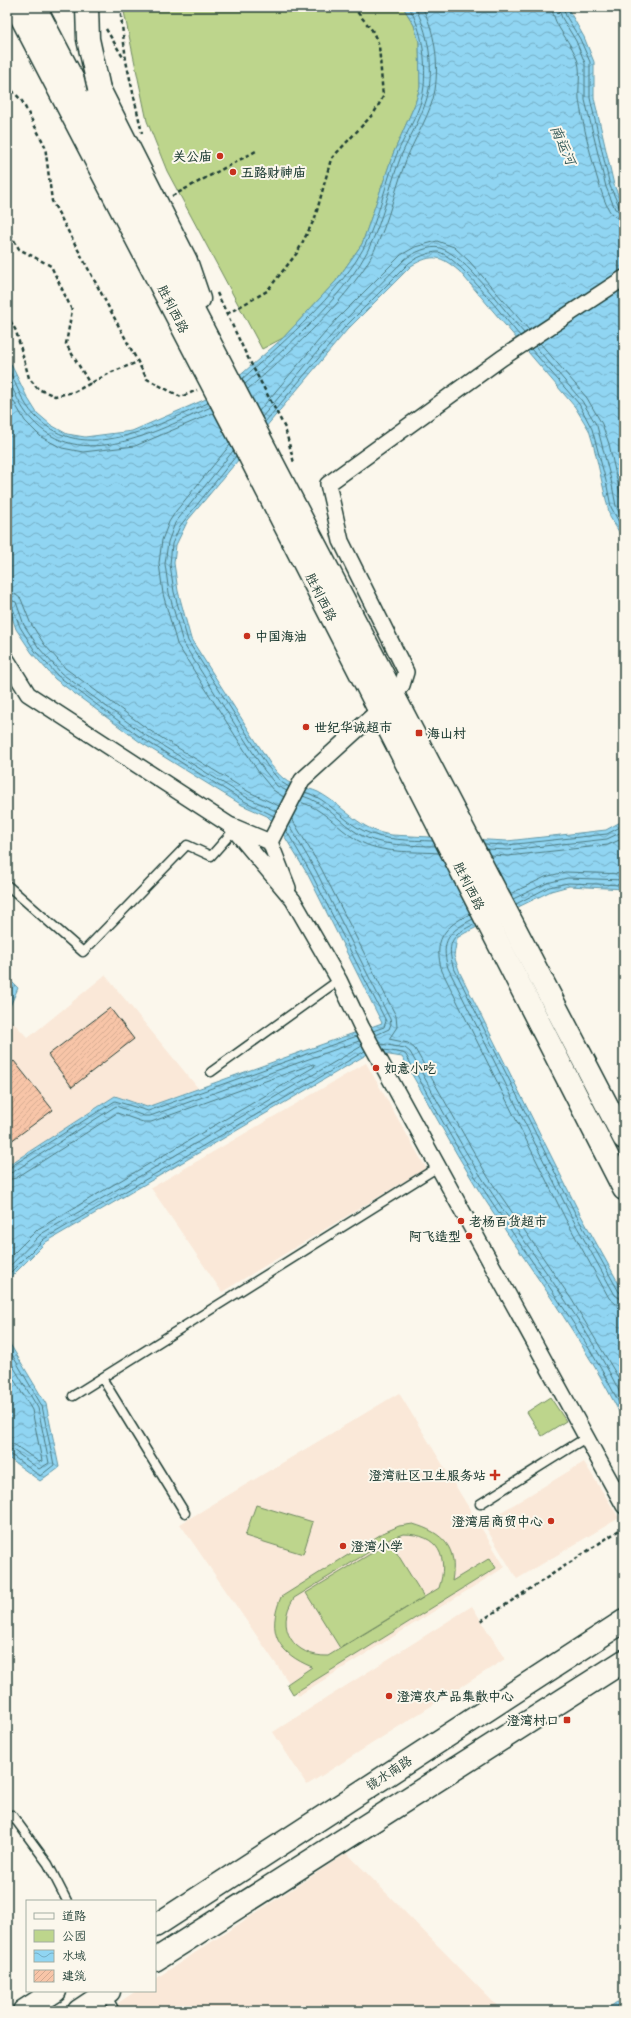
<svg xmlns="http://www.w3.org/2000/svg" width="631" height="2018" viewBox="0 0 631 2018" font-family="Itim,'LXGW WenKai TC',sans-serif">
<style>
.built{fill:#fae8d8}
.green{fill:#bdd58c;stroke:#6e8960;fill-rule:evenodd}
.water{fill:url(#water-waves);stroke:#6398a6}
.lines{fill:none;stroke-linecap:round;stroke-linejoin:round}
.shore{stroke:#4c7a80;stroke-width:1}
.building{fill:url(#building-hatch);stroke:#1f3d34}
.service-casing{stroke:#1f3d34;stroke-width:11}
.minor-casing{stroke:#1f3d34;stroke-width:18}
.primary-casing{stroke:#1f3d34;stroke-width:25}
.path{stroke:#1f3d34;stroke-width:2.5;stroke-dasharray:4 3;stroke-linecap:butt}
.service{stroke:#fbf7ec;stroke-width:8}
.minor{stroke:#fbf7ec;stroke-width:15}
.primary{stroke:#fbf7ec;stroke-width:22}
.primary-bridge-casing{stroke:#1f3d34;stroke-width:25;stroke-linecap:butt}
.primary-bridge{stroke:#fbf7ec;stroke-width:22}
.poi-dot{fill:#c8321e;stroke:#fbf7ec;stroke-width:1.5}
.labels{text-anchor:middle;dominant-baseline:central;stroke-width:4;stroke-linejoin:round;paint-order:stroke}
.poi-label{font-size:13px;font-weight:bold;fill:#1f3d34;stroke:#fbf7ec;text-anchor:start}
.street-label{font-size:13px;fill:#1f3d34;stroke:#fbf7ec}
.water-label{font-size:14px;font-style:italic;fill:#365b5a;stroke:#fbf7ec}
</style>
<defs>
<pattern id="water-waves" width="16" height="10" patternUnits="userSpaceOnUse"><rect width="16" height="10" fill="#90d5f2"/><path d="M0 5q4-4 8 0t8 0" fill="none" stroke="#75aec5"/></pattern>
<pattern id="building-hatch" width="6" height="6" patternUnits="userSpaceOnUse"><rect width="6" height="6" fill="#f8c5a8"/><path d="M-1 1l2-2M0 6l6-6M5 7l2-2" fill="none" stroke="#d4aa91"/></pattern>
</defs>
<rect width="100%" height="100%" fill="#fbf7ec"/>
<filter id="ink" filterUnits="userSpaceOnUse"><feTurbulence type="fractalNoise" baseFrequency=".025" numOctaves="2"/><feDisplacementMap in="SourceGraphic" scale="8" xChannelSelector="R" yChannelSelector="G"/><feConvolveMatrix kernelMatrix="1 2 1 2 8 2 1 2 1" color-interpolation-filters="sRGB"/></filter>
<g filter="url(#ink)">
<g class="built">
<path d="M105,975L198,1088L147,1107L115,1096L7,1166V1016L28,1038Z"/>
<path d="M366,1063L426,1168L222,1292L151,1188Z"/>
<path d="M399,1393L505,1567L298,1696L180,1524Z"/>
<path d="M584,1462L619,1518L517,1579L483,1523Z"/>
<path d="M472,1606L505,1659L307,1785L273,1732Z"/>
<path d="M347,1853L502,2011H106L136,1991H155V1979Z"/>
</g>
<g class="green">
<path d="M123,7H403L414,25L419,42L420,87L415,104L393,154L362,244L336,281L283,338L262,349L167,171L147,121Z"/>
<path d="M550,1397L566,1421L542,1436L527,1412Z"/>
<path d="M256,1505L313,1522L303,1554L245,1536Z"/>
<path d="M413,1524C444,1533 458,1548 452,1581L490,1558L496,1568L293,1694L287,1684L312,1667C278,1653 266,1633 281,1597L383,1533L399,1526ZM403,1534C439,1534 449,1557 439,1588L328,1656C294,1657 274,1628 294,1598L390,1539Z"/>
<path d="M390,1542L424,1597L340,1648L306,1593Z"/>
</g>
<g class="water">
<path d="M403,7H567L584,37L594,62V98L614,185L624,208V540L610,517L594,447L589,430L575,407L459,271C441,256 433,253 411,266L347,330L188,520L176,545L174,563L178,591L191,639L271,765C275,770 279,775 284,779C293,787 307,787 318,792C346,807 359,831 392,835L507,841L606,830L624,820V889L569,886L551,891L465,933L457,938L454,956L460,973L579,1212L624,1293V1422C584,1338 526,1264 476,1186C450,1144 427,1100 402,1057L371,1052L46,1242L7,1281V1166L115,1096L147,1107L382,1023L308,875L280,829L267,816L242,805L140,742L55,679L32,653L16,629L7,602V356L27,397L37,413L51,425L67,434L85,437L132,431L220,393L283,338L336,281L362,244L393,154L415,104L420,87L419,42L414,25Z"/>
<path d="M7,977L18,988L7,1013Z"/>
<path d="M7,1339L46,1404L59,1467L40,1481L7,1457Z"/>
<path d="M617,2002L624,2004V2011H604Z"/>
</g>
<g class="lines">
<g class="shore">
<path d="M552,7C553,27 573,43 578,62C581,73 578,87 579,99C581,117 600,200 611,213C614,217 619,219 624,219"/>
<path d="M558,7L562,18L576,41L585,63V100L606,187L615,209L624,213"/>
<path d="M563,7L566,16L580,39L590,62V98L610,186L619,206L624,208"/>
<path d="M540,343L587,398L602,424L609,444L624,511"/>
<path d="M535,346L582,401L597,426L611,480L616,506L624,523"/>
<path d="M531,349L579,404L592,429L606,481L611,507L624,532"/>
<path d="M7,365C15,382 22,403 35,416C84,467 156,425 208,403"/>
<path d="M7,377C14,391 20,407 31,419C80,474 156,431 211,407"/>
<path d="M242,379C282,344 326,305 356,261C376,231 383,191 396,156C405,134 422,111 424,86C426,58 423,32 409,7"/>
<path d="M245,384C285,349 331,308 360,264C381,232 387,192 401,156C410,135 425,113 429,89C433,61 428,32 415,7"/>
<path d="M248,389C288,354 335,312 365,267C386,235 393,195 406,160C415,137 431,114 435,90C439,62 435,31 422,7"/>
<path d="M7,390L25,421L41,437L62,448L83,452L135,446L213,413"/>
<path d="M259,411L336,320L401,255L415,247L437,241L454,247L470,262L529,330"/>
<path d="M262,417L341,324L405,259C413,253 430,245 440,248C464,254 506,313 524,333"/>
<path d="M265,422L344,328L409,263C416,258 429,252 438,252C456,254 506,320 520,336"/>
<path d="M230,445L176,511L169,522L162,540L159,563L163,594L177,644L259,773L273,790L284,797"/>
<path d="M233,451L175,523L168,542L165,564L169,593L183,643L264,770L277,786L287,791"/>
<path d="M236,456L180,526L172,544L170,564L174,592L188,641L268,767L281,782L289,787"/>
<path d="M7,593L15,594L21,599L30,622L44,644L65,668L149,730L249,792L279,806"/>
<path d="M7,599L16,602L24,625L39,648L61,673L145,735L246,797L276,811"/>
<path d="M7,604L12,606L20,627L35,651L58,676L143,739L244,801L274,816"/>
<path d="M305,792C329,799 342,821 364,831C385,841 410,840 433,841"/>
<path d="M303,796C326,803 340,823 359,834C382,847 410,845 436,846"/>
<path d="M300,802C323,808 337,828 357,840C381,854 412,851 439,853"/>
<path d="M292,819L321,868L396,1016L397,1027L389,1039L408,1043L415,1049L488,1177L572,1300L624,1387"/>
<path d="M289,825L316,871L390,1019L391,1024L389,1029L376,1035"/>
<path d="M286,830L311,873L386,1021L384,1027L373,1031"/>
<path d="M484,844L507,845L607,834L624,825"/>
<path d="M487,849L508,850L607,839L624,831"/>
<path d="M490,855L508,856L608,845L624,838"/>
<path d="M510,894L545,877L565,872L624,874"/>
<path d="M513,899L547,883L567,878L624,880"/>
<path d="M516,904L549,887L568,883L624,885"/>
<path d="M470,914C443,927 433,941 442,971L565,1218L609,1298L616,1304L624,1305"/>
<path d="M473,919C449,931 440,941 448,968L571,1216L615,1295L619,1298L624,1299"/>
<path d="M475,924C453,934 446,942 453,966L575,1213L619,1292L624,1294"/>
<path d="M381,1044L405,1048L410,1052C435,1095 457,1140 484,1181C531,1254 587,1323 624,1401"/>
<path d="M384,1050L403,1053L406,1055C430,1098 453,1143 480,1184C529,1260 585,1331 624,1413"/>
<path d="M7,1169L115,1101L148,1111L357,1036"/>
<path d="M7,1174L13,1172L116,1106L144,1116H150L359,1041"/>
<path d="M7,1180L16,1178L117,1113L143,1122H151L313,1064L315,1065L314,1067L38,1229L7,1260"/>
<path d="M7,1269L41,1234L362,1046"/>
<path d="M7,1276L44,1239L365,1051"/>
<path d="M7,1346L42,1406L54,1465L40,1476L11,1455L7,1454"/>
<path d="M7,1356L38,1408L49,1463L39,1469L13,1450L7,1449"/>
<path d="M7,1368L32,1410L42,1461L39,1462L15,1445L7,1443"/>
</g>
</g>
<g class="building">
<path d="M110,1008L134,1039L72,1087L48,1055Z"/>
<path d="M14,1061L53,1110L7,1144V1066Z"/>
</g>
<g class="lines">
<g class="service-casing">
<g id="service">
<path d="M7,885L83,952L187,845L211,856L234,830"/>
<path d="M211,1072L339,980"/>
<path d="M102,1378L185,1513"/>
<path d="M73,1396L438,1167"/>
<path d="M480,1504L587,1437"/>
<path d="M12,1815L48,1864L67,1901"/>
<path d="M106,1994L115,2011"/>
</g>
</g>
<g class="minor-casing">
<g id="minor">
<path d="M7,660L28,694L231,826L293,900L339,980L361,1026L624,1506"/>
<path d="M232,826L270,842L288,888"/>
<path d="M270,842L302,780L379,710L402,685L406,672L341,541L328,484L502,358L624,278"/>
</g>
</g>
<g class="primary-casing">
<g id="primary">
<path d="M16,7L248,453L624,1189"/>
<path d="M35,7L624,1138"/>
<path d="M99,89L186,261L199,299"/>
<path d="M155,1926L624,1621"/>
<path d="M155,1960L624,1661"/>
<path d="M24,2011L55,1991"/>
<path d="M79,2011L109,1991"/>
</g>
</g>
<g class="path">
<path d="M120,7L126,61L142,133"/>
<path d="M106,29L124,59"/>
<path d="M7,85L22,101L45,146L52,201L147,379L181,397L197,390"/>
<path d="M623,175L624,173"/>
<path d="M172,196L258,150"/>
<path d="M7,228L19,249L51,266L72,310L66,344L90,384"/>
<path d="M217,293L246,354L285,428L294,463"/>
<path d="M227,314L267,291L297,253L315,218L331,159L374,113L383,97L379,45L372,30L353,7"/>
<path d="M7,315L16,331L29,378L38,389L55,396L74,392L112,372L138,362"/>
<path d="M481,1621L624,1527"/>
</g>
<use href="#service" class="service"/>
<use href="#minor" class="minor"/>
<use href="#primary" class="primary"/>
<g class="primary-bridge-casing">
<path id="primary-bridge" d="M87,7L88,39L99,89"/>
</g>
<use href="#primary-bridge" class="primary-bridge"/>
</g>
</g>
<g class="poi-dot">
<circle cx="220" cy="156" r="4"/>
<circle cx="233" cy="172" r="4"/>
<circle cx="247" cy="636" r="4"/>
<circle cx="306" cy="727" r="4"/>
<rect x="415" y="729" width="8" height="8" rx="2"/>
<circle cx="376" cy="1068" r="4"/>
<circle cx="461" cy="1221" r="4"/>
<circle cx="469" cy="1236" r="4"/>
<path d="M493 1469h4v4h4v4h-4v4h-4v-4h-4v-4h4z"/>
<circle cx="551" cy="1521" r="4"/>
<circle cx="343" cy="1546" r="4"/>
<circle cx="389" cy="1696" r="4"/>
<rect x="563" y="1716" width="8" height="8" rx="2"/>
</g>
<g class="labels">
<g class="poi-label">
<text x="212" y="156" text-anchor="end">关公庙</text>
<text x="241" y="172">五路财神庙</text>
<text x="255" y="636">中国海油</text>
<text x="314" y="727">世纪华诚超市</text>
<text x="427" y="733">海山村</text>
<text x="384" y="1068">如意小吃</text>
<text x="469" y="1221">老杨百货超市</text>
<text x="461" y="1236" text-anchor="end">阿飞造型</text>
<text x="486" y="1475" text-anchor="end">澄湾社区卫生服务站</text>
<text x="543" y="1521" text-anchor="end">澄湾居商贸中心</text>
<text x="351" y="1546">澄湾小学</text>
<text x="397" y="1696">澄湾农产品集散中心</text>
<text x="559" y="1720" text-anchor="end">澄湾村口</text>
</g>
<g class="street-label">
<text transform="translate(173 309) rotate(63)">胜利西路</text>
<text transform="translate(321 597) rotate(63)">胜利西路</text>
<text transform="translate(469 886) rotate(63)">胜利西路</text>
<text transform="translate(389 1773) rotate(-33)">镜水南路</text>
</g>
<g class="water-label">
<text transform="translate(563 145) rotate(66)">南运河</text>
</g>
</g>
<rect width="631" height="2018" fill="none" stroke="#fbf7ec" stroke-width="24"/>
<rect x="12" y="12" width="607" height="1994" fill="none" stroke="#1f3d34" stroke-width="1.5" filter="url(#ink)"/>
<rect x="26" y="1900" width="130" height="92" fill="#fbf7ec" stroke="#a3ada2"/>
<rect x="34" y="1913" width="20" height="6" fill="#fbf7ec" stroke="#a3ada2"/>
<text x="62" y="1920" font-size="12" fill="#1f3d34">道路</text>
<rect x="34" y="1930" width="20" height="12" fill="#bdd58c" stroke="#a3ada2"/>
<text x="62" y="1940" font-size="12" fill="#1f3d34">公园</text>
<rect x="34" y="1950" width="20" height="12" fill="url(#water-waves)" stroke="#a3ada2"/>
<text x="62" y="1960" font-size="12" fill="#1f3d34">水域</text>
<rect x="34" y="1970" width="20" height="12" fill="url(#building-hatch)" stroke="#a3ada2"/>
<text x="62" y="1980" font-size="12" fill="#1f3d34">建筑</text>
</svg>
